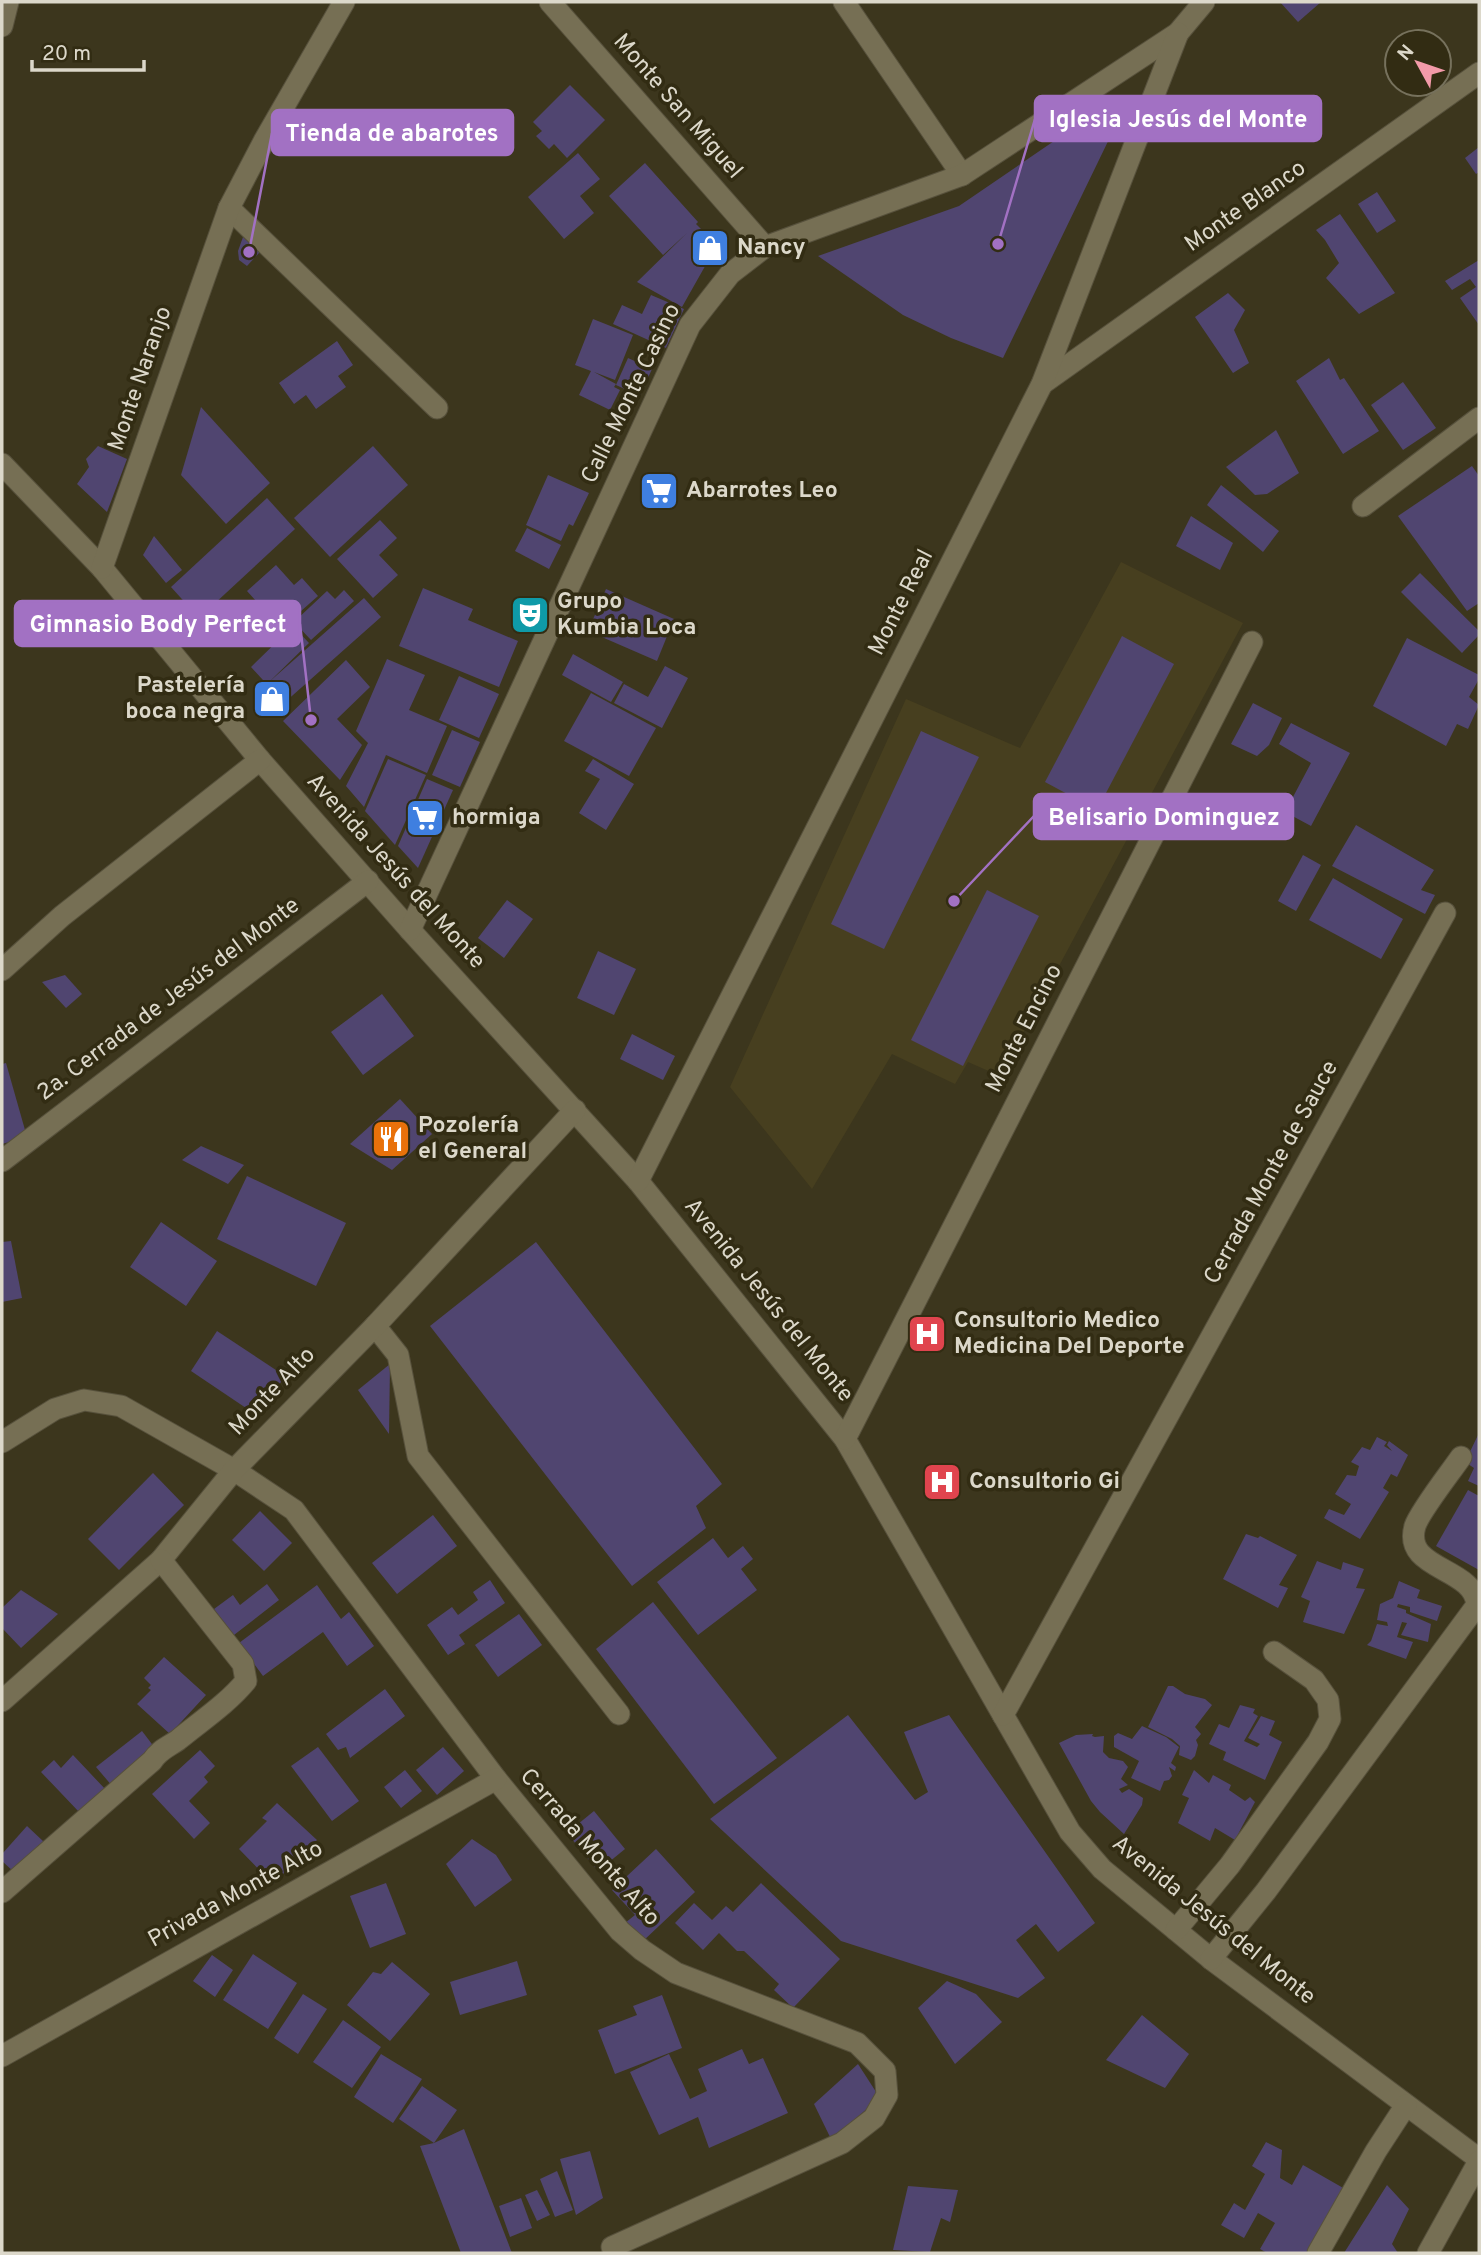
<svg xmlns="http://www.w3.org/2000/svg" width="1481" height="2255" viewBox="0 0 1481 2255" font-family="Overpass,sans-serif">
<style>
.built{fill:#473f1f}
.building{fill:#504570}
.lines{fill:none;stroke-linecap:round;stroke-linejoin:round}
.minor-casing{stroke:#57513c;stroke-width:23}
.minor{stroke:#766f54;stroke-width:21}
.labels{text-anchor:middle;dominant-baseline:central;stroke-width:7;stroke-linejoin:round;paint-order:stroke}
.street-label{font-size:23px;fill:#dcd8ca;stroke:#322c13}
.poi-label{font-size:23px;font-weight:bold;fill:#dcd8ca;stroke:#322c13;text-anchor:start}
.leader{fill:none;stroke:#a271c3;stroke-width:2.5}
.callout-dot{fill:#a271c3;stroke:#322c13;stroke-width:2.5}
.callout{fill:#a271c3;stroke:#a271c3;stroke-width:2.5}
.callout-label{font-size:24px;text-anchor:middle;font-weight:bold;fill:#fff}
</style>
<rect width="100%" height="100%" fill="#3c361d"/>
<path class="built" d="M1121,562L1243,623L1000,1076L968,1062L955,1084L892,1054L812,1189L730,1087L906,699L1020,748Z"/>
<g class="building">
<path d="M1280,2H1321L1298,22Z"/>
<path d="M570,85L605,120L567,158L554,144L549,149L536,136L542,131L533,122Z"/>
<path d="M1101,109L1114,129L1003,358L951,338L903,315L818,256L959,206Z"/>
<path d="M1479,147V172L1476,174L1465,158Z"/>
<path d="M578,153L600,179L580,196L594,213L564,239L528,197Z"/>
<path d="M645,163L698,222L696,224L717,245L682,307L637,282L687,233L663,255L609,196Z"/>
<path d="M1377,192L1396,221L1377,233L1358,204Z"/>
<path d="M1340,214L1395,293L1359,314L1326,278L1339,263L1325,240L1316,230Z"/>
<path d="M243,237L260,252L247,266L239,260L238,251Z"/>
<path d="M1479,260V325L1460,298L1476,287L1470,279L1452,290L1445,281Z"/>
<path d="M1228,293L1245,310L1234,330L1249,363L1233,373L1195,317Z"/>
<path d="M651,295L684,309L666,348L613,324L622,305L642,314Z"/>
<path d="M593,319L633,335L615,380L594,372L616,384L614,387L620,390L610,410L579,395L591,371L575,365Z"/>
<path d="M337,341L353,365L338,376L346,387L316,409L306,395L294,404L279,383Z"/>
<path d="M628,358L652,369L640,396L616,385Z"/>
<path d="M1329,358L1340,380L1344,378L1379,431L1343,454L1296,381Z"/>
<path d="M1403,382L1436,428L1403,450L1371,405Z"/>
<path d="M201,407L270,483L226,524L181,475Z"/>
<path d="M1276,430L1299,473L1267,494L1255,495L1226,467Z"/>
<path d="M98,446L127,459L107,512L77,484L89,467L86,459Z"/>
<path d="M373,446L408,485L330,557L294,518Z"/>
<path d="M1472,466L1479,476V603L1467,611L1398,516Z"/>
<path d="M548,475L589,493L573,526L569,524L561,541L526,525Z"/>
<path d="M1221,485L1279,531L1263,552L1207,505Z"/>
<path d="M267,498L295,529L199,618L171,587Z"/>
<path d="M1191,516L1233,543L1220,570L1176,546Z"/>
<path d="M380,520L397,538L379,555L398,575L373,598L337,559Z"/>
<path d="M527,528L561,545L549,569L515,551Z"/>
<path d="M154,536L182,570L166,583L143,555Z"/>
<path d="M276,565L294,585L302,578L318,596L274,635L250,609L257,602L247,591Z"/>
<path d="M1420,573L1479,631V635L1462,653L1401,592Z"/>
<path d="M423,588L473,609L468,620L518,641L499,687L399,646Z"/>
<path d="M606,589L674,619L657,661L588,631Z"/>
<path d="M344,590L354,601L311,640L294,622L327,591L335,599Z"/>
<path d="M364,598L381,617L284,703L251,667L293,626L309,643L269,682Z"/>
<path d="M1122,636L1174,664L1097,810L1045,782Z"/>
<path d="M1407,638L1479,675V679L1469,697L1479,705L1468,729L1457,724L1446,746L1373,706Z"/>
<path d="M573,654L623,682L611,702L562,675Z"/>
<path d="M387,659L425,675L409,710L447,726L427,773L386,755L364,807L346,786L368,743L356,731Z"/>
<path d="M346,660L370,687L337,719L362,745L340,780L283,721Z"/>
<path d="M665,666L688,678L662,728L614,703L624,684L648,697Z"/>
<path d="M459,676L499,694L479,738L439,720Z"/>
<path d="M591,693L656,728L629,776L564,741Z"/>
<path d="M1253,703L1282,718L1269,745L1257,756L1231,744Z"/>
<path d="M1291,723L1350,753L1311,826L1285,812L1311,763L1279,744Z"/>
<path d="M452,730L480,742L460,787L432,775Z"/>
<path d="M921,731L979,757L884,949L831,924Z"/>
<path d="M388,759L426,775L395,845L365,811Z"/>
<path d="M593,759L634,784L606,830L579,813L600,779L585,771Z"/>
<path d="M427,779L453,790L418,868L398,846Z"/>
<path d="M1356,825L1434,870L1421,890L1435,895L1425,914L1332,866Z"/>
<path d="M1303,855L1321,865L1296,911L1278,901Z"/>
<path d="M1333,878L1403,919L1381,959L1309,920Z"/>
<path d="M987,890L1039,916L963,1066L911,1040Z"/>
<path d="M507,900L533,919L504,958L478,938Z"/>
<path d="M598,951L636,969L614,1015L577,998Z"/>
<path d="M65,975L82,994L66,1008L42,982Z"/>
<path d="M382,994L414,1036L363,1075L331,1032Z"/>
<path d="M632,1034L675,1056L663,1080L620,1059Z"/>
<path d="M6,1063L27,1137L2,1144V1064Z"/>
<path d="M400,1099L432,1134L392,1170L350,1144Z"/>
<path d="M201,1146L244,1165L228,1184L182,1160Z"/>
<path d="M247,1176L346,1223L316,1286L217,1239Z"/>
<path d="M161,1222L217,1261L186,1306L130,1267Z"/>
<path d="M11,1241L22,1298L2,1302V1242Z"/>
<path d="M536,1242L722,1484L696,1506L706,1528L632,1586L430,1326Z"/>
<path d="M217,1331L285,1376L258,1416L191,1371Z"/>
<path d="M390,1364L389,1434L358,1390Z"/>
<path d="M1479,1433V1486L1468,1481L1474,1468L1465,1462Z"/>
<path d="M1377,1437L1387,1442L1384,1446L1392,1451L1387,1445L1389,1441L1408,1455L1397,1477L1391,1474L1383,1488L1389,1492L1360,1539L1324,1518L1329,1509L1344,1515L1351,1504L1335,1494L1347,1475L1356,1476L1359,1466L1351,1462L1362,1447L1370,1450Z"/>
<path d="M153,1473L184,1505L119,1570L88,1539Z"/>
<path d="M1468,1490L1479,1496V1570L1436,1546Z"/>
<path d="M260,1511L292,1543L264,1571L232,1540Z"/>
<path d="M433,1515L457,1546L397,1594L372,1563Z"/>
<path d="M1246,1534L1258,1538L1260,1536L1297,1555L1279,1585L1288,1588L1278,1608L1223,1579Z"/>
<path d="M713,1538L728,1558L743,1546L753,1559L741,1569L757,1590L698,1635L657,1582Z"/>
<path d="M1317,1561L1341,1570L1343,1562L1364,1569L1356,1588L1365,1589L1344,1634L1303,1622L1310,1601L1301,1597Z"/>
<path d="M490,1580L505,1603L459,1635L465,1644L448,1655L427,1625L452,1607L458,1615L478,1600L473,1592Z"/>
<path d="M1399,1581L1420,1590L1417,1598L1442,1606L1437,1621L1410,1612V1607L1398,1604L1397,1607L1406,1610V1613L1431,1624L1428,1642L1401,1635L1407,1623L1402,1622L1397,1637L1413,1642L1406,1659L1367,1645L1371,1641L1377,1624L1388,1626L1387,1622L1377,1620L1380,1604L1393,1598Z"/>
<path d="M267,1584L279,1600L234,1635L214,1609L233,1595L240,1605Z"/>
<path d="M317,1585L341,1619L349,1612L374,1646L347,1666L323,1632L263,1676L239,1643Z"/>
<path d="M21,1590L58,1614L21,1648L2,1628V1608Z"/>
<path d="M653,1602L777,1758L714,1804L596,1649Z"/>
<path d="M519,1614L542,1645L498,1677L475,1645Z"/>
<path d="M164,1657L206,1695L170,1734L137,1704L151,1690L148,1688L151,1685L144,1678Z"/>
<path d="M1168,1686H1173L1185,1694L1205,1699L1212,1705L1195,1727L1201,1734L1196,1740L1198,1745L1195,1756L1191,1760L1179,1755L1180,1746L1172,1739L1148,1727Z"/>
<path d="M385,1689L405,1716L350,1758L346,1747L338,1750L326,1734Z"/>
<path d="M1240,1705L1255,1709L1253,1713L1258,1716L1244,1741L1257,1747L1260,1744L1248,1738L1261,1716L1275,1721L1269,1735L1282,1742L1265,1780L1223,1760L1226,1752L1209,1744L1219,1724L1229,1728Z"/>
<path d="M848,1715L915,1800L928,1792L904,1732L949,1715L1095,1923L1058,1952L1036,1924L1016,1940L1045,1978L1018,1998L841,1941L710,1819Z"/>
<path d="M1142,1726L1166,1737L1179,1747L1171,1763L1176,1767L1175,1771L1169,1767L1172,1776L1169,1780L1164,1781L1160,1791L1131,1778L1139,1761L1114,1747V1736L1118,1733L1132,1739Z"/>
<path d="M142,1731L158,1752L113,1787L96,1767Z"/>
<path d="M1093,1734L1092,1736L1095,1737L1104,1736L1103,1752L1109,1758L1123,1761L1128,1767L1121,1779L1128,1785L1119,1789L1122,1793L1129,1789L1143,1798L1142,1805L1124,1834L1100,1812L1091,1801L1059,1743L1076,1735Z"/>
<path d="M318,1747L359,1801L332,1821L291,1766Z"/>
<path d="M443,1747L464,1771L437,1795L416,1770Z"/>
<path d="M200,1750L215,1766L204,1777L208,1782L189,1801L210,1823L194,1839L152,1794Z"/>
<path d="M73,1755L106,1790L80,1813L41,1772L54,1760L61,1768Z"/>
<path d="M405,1770L422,1791L401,1808L384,1787Z"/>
<path d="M1194,1770L1209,1783L1213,1775L1231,1785L1229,1790L1245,1801L1250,1797L1255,1802L1235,1840L1215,1828L1210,1841L1178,1823L1189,1798L1182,1795Z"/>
<path d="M277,1803L317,1840L273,1884L239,1849L267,1821L262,1818Z"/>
<path d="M594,1811L625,1849L598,1871L567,1833Z"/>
<path d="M27,1826L44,1842L15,1873L2,1861V1854Z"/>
<path d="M472,1839L496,1855L512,1880L475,1907L446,1864Z"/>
<path d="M656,1849L695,1892L642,1942L625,1923L635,1915L612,1890Z"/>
<path d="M386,1883L406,1934L370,1948L350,1896Z"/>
<path d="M761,1883L840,1959L793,2008L774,1990L779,1984L744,1951H737L719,1933L703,1950L675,1923L694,1903L712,1920L726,1906L733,1912Z"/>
<path d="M253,1954L297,1983L268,2029L223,2000Z"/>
<path d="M212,1955L233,1970L215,1997L193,1981Z"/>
<path d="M517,1961L527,1995L460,2015L450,1982Z"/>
<path d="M392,1962L430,1994L390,2041L347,2005L373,1972L381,1974Z"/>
<path d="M947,1981L976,1994L1002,2022L955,2064L918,2008Z"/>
<path d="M303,1994L327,2009L298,2054L274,2038Z"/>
<path d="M662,1995L682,2048L615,2074L598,2030L637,2015L633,2006Z"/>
<path d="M1142,2015L1189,2054L1165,2088L1106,2060Z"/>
<path d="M343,2020L381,2047L352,2088L313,2062Z"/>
<path d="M742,2049L749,2064L763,2058L788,2113L709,2148L698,2117L659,2135L630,2072L669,2054L690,2099L707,2091L698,2069Z"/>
<path d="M381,2054L422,2079L393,2123L354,2097Z"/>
<path d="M858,2064L880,2098L831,2139L814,2104Z"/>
<path d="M422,2086L457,2110L434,2143L399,2119Z"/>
<path d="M464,2129L512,2253H461L420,2146L434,2143Z"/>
<path d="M1266,2142L1282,2150L1280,2178L1292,2185L1303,2165L1345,2189L1309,2253H1267L1260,2249L1275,2223L1258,2213L1244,2238L1221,2225L1234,2203L1245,2210L1265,2174L1252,2166Z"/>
<path d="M590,2151L603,2198L576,2215L560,2159Z"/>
<path d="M557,2171L573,2210L555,2217L540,2179Z"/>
<path d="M1387,2185L1409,2209L1392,2244L1398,2253H1344Z"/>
<path d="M908,2186L958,2190L950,2222L941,2218L930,2252L893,2250Z"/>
<path d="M537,2190L550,2215L537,2221L525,2195Z"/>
<path d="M521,2198L532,2228L510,2237L499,2206Z"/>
</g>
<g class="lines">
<g class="minor-casing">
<g id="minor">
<path d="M550,2L765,247"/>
<path d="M844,2L962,175"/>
<path d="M2,26L8,2"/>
<path d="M229,208L437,408"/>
<path d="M1042,384L1479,73"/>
<path d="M2,464L102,568L260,760L410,930L638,1181L845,1439L1070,1832L1102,1869L1211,1959L1479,2159"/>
<path d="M1363,506L1479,418"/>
<path d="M102,568L229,208L264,141L344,2"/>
<path d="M410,930L690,325L730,274L765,247L962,175L1178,33L1204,2"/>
<path d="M2,970L62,916L260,760"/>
<path d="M2,1161L368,881"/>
<path d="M638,1181L1042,384L1178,33"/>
<path d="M375,1326L398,1355L418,1456L619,1714"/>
<path d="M845,1439L1252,642"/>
<path d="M2,1442L55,1409L84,1400L121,1406L234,1470L294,1510L496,1779L620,1931L642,1950L676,1973L857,2043L885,2071L887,2095L874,2118L842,2143L612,2247"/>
<path d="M2,1701L161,1560L234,1470L375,1326L575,1110"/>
<path d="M1003,1715L1445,913"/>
<path d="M2,1892L152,1761C159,1750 168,1747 178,1740C201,1721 227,1704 246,1681L243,1664L161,1560"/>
<path d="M1176,1930L1230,1865L1318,1742L1330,1719L1328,1700L1314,1680L1274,1652"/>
<path d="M1211,1959L1266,1891L1477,1605C1474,1566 1402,1571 1415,1526C1420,1511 1450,1473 1461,1457"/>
<path d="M2,2056L496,1779"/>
<path d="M1318,2253L1376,2151L1406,2105"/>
<path d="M1428,2253L1479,2161"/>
</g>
</g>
<use href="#minor" class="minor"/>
</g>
<defs>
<g id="shop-square" transform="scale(2.0125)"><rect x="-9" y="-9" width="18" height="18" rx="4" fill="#3f7fe0" stroke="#322c13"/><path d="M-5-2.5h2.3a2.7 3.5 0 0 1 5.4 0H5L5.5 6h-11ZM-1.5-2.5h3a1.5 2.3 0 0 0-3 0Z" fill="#fff"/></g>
<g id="supermarket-square" transform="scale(2.0125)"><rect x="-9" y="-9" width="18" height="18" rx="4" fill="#3f7fe0" stroke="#322c13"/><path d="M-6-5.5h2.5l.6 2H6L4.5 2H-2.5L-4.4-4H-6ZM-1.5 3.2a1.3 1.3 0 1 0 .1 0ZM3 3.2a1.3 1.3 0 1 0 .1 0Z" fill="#fff"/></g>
<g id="theatre-square" transform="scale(2.0125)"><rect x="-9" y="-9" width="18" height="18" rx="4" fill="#0f9aa8" stroke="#322c13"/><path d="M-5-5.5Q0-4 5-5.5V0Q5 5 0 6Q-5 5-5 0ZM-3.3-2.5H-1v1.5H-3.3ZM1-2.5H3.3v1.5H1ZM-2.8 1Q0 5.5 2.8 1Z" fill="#fff"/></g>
<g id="restaurant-square" transform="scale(2.0125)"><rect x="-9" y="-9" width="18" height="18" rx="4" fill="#e8710a" stroke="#322c13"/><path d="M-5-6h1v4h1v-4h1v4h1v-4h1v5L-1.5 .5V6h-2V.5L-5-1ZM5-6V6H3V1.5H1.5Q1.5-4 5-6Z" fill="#fff"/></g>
<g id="hospital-square" transform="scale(2.0125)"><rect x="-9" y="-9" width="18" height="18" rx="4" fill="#e0444e" stroke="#322c13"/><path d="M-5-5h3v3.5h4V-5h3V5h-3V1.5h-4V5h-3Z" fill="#fff"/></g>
</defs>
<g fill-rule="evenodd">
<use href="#shop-square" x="710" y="248"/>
<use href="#supermarket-square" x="659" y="491"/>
<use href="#theatre-square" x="530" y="615"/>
<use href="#shop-square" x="272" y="699"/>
<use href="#supermarket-square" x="425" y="818"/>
<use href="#restaurant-square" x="391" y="1139"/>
<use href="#hospital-square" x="927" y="1334"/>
<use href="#hospital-square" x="942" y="1482"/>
</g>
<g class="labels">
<g class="street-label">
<text transform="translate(677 107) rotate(49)">Monte San Miguel</text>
<text transform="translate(1246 207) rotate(-35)">Monte Blanco</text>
<text transform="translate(141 379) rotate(-71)">Monte Naranjo</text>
<text transform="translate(632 394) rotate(-64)">Calle Monte Casino</text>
<text transform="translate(902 603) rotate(-63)">Monte Real</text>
<text transform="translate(395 872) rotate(48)">Avenida Jesús del Monte</text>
<text transform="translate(169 1000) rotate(-37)">2a. Cerrada de Jesús del Monte</text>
<text transform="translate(1025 1029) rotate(-63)">Monte Encino</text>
<text transform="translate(1272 1173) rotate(-61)">Cerrada Monte de Sauce</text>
<text transform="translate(768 1301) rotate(51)">Avenida Jesús del Monte</text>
<text transform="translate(273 1392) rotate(-46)">Monte Alto</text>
<text transform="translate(589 1848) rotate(49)">Cerrada Monte Alto</text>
<text transform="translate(236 1895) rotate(-29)">Privada Monte Alto</text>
<text transform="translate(1213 1921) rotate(39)">Avenida Jesús del Monte</text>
</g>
<g class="poi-label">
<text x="737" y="248">Nancy</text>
<text x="686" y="491">Abarrotes Leo</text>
<text x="557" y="602">Grupo<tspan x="557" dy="26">Kumbia Loca</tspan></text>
<text x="245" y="686" text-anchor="end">Pastelería<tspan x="245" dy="26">boca negra</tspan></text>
<text x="452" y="818">hormiga</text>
<text x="418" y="1126">Pozolería<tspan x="418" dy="26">el General</tspan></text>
<text x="954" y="1321">Consultorio Medico<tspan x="954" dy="26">Medicina Del Deporte</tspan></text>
<text x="969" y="1482">Consultorio Gi</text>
</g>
</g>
<path class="leader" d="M998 244L1035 119M249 252L272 133M311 720L300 624M954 901L1034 816"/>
<g class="callout-dot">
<circle cx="998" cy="244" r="7"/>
<circle cx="249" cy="252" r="7"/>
<circle cx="311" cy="720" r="7"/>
<circle cx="954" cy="901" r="7"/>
</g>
<g class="callout">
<rect x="1035" y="96" width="286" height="45" rx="7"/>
<rect x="272" y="110" width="241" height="45" rx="7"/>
<rect x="15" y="601" width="285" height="45" rx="7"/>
<rect x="1034" y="794" width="259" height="45" rx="7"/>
</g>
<g class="callout-label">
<text x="1178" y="127">Iglesia Jesús del Monte</text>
<text x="392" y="141">Tienda de abarotes</text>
<text x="158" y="632">Gimnasio Body Perfect</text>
<text x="1164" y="825">Belisario Dominguez</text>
</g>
<rect width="1481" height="2255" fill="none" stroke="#dcd8ca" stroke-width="7"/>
<g transform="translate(1418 63) rotate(310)"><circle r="33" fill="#322c13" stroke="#76715c" stroke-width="2"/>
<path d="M0-5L12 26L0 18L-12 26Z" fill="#f39aa9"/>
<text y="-10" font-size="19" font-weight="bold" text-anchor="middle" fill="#dcd8ca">N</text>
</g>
<path d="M32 60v10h112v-10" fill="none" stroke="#dcd8ca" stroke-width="3.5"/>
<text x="42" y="60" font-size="21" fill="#dcd8ca" stroke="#322c13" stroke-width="5" paint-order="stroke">20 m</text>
</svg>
